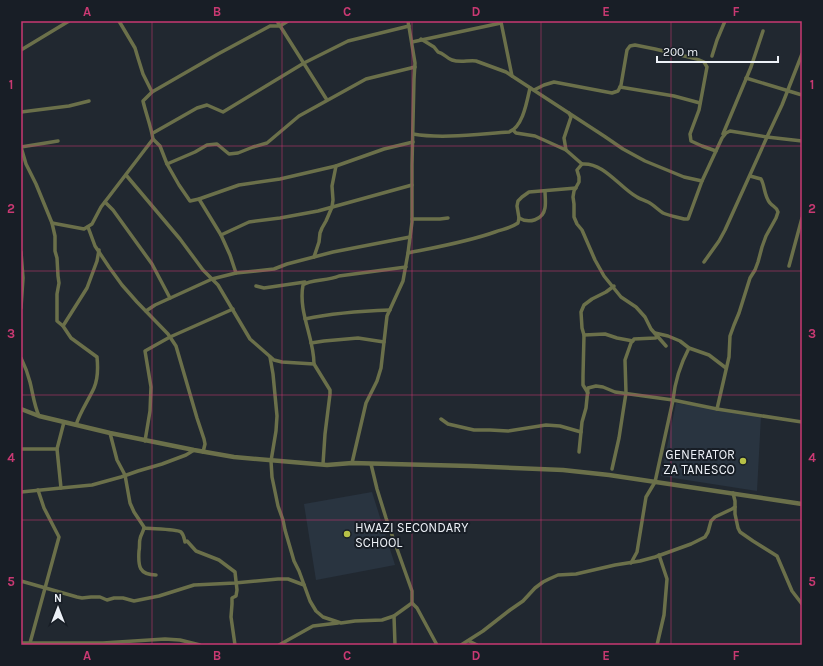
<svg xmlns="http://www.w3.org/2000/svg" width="823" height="666" viewBox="0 0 823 666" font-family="Karla,sans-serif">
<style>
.built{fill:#293440}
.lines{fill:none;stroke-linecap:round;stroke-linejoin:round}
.minor{stroke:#6b704a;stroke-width:3.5}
.tertiary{stroke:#6b704a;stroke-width:4.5}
.grid{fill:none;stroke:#c83972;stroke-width:1;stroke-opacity:0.55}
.poi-dot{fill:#b7c147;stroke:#181e26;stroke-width:1.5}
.labels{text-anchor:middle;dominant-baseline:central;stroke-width:4;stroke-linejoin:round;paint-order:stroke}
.poi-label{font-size:13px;fill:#edf1f7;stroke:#181e26;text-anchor:end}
.neatline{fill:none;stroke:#c83972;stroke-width:1.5}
.grid-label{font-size:13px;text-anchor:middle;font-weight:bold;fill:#c83972}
</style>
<rect width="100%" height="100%" fill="#212830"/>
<g class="built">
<path d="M676,403L761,416L757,491L661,476Z"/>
<path d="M372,492L395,565L316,580L304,504Z"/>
</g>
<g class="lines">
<g class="minor">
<path d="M277,21L327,100"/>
<path d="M501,22L512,76"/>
<path d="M421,39L434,47L438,52C444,53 446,58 452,60C460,63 468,60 476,61L506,72L604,136L623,149L645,161L684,177L702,181L722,138L726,133L730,131L767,137L802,141"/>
<path d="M412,42L501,23"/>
<path d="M21,50L69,21"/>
<path d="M712,56L717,40L725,21"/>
<path d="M746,78L802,95"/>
<path d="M620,87L674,96L700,103"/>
<path d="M534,90L544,85L554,82L612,93L618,91L621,85L627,50L630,46L635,45L655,49L697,59L704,62L707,67L699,110L690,134L691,141L702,146L716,151"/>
<path d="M152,92L218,54L270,26H280L288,21"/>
<path d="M21,112L69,106L89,101"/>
<path d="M569,113L571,117L564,138L566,150L582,164L577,170L579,177V182L574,191L573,197L574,204V217L577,224L582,230L595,260L604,276L621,297L636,307L645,317L651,329L666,346"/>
<path d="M513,130L516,133L535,136L566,150"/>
<path d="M153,133L197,108L207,105L223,112L304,63L348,41L409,26"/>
<path d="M413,134C442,139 479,134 509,132C523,127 527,101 530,88"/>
<path d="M723,134L751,67L763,31"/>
<path d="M153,139L160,146L167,164L179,185L190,201L199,199L239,185L280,179L336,166L384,149L413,142"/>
<path d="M21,147L26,164L36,184L52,223L55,236V251L57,258L58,276L59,283L57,294V321L63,326"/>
<path d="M21,147L58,141"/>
<path d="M167,164L195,152L207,145L217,144L229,154L238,153L253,147L267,143L299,116L366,79L415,67"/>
<path d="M582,164C604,162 620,188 637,197C640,199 644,200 648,202C654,205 658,210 663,213C670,216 677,217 684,219H688L702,181"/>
<path d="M126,175L180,239L203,270L218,285L250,339L274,360L282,362L314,364L330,390V394L325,434L323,464"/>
<path d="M199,199L221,235L230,255L236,273L256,271L274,269L287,264L333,252L410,237"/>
<path d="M105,202L113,210L152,264L170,298"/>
<path d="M519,218C529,224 543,220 545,208C546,202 545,196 545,191"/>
<path d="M412,219H440L448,218"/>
<path d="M52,223L84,229L92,224L101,207L153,139C151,126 146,114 143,101L152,92L143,74L138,58L135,48L119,21"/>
<path d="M88,227L95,246L109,267L122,285L137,302L168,334L176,346L197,418L204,439L205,444L203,452"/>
<path d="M221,235L249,222L280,218L318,211L412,185"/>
<path d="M21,252L23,278L21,308"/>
<path d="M408,253C437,247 467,242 495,232C503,229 511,228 518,223L519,218L517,206L518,201L522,197L529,192L576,188"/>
<path d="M314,257L319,242L320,233L322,228L326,221L332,207L333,200L332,186L336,166"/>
<path d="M704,262L719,241L725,230L767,137L782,105L802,54"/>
<path d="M789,266L802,218"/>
<path d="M256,286L264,288L305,282"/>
<path d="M146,311L155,305L212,279L236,273"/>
<path d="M305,319C333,313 361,311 390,310"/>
<path d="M655,333L668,336L680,341L689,348L709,355L726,368"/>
<path d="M584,335L605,334L617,338L633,341"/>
<path d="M311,343L324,341L358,338L384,342"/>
<path d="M270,357L273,374L277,416L276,431L271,461L272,477L278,506L283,520L285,530L294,561L299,571L310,601L316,611L323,617L341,623L355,621L382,620L394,616L412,603V591L386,518L377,489L371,464"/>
<path d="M21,358C25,366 28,374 30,382C33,394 34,405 39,416"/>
<path d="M314,364C314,337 298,313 303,285C310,279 328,281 339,276L406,267"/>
<path d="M588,393L583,385V376L584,335L582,328L581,312L584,305L592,299L606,292L614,286"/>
<path d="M717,409L729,357L730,336L734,325L739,313L750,278L755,270L758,262L762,247L766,236L776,218L778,212C776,206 773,207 770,203C764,196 765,186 761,179L750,176"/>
<path d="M441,419L448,424L474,430H490L508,431L546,425L560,426L581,432"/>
<path d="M76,425C80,412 88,401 94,388C98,379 98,367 97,357L71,338L63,326L87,288L97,261L99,250"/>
<path d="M110,433L117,460L125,475L130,503L134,512L144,527C144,531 141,534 140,539C139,542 140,547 139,551C138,566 139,575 156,575"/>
<path d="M145,441L150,411L151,387L145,351L170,337L233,309"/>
<path d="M21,449H57L64,422"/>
<path d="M57,449L61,488"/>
<path d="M579,452L582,422L586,408L588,388L596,386L603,387L615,392L673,400C675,381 680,365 689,348"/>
<path d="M352,463L366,403L377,381L381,368L387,316L403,281L408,253L412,222V165L414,79L415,63L408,21"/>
<path d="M612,469L619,438L623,412L626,393L625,360L631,343L634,339L655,338L658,337"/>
<path d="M21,492L61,488L92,485L121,477L138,471L162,464L186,455L194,450"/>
<path d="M733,493L735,501V514L738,528L740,532L753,541L777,556L792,591L802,604"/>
<path d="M144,528C152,529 177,529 181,532C184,535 184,538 185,542L187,541L196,551L219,560L235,572L237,590L236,596L232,598V604L231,617L235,645"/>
<path d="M631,563L637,552L646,497L655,482L673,400L717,409L802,422"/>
<path d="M21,581L77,597L82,598L91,597H100L107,600L114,598H123L134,601L159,596L194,585L235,583L278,579H288L304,585"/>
<path d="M412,603L417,608L437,645"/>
<path d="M394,616L395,645"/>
<path d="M469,641L477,645"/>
<path d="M21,643H103L165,639L180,640L200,645"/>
<path d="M30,643L59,537L44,508L38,490"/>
<path d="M279,645L313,626L338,623"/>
<path d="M461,645L483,631L510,610L523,601L535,588L543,582L549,579L558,575L576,574L615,565L640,561L655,557L691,544L705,537L708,532L711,521L715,517L732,509L735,507"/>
<path d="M657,645L664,615L667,579L659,555"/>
</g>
<path class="tertiary" d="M21,409L39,416L110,433L194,450L234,457L327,465L352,463L470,466L563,470L609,475L802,504"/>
</g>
<path class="grid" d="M152,21V645M282,21V645M412,21V645M541,21V645M671,21V645M21,146H802M21,271H802M21,395H802M21,520H802"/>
<g class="poi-dot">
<circle cx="743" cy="461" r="4"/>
<circle cx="347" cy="534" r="4"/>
</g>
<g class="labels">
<g class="poi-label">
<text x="735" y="454">GENERATOR<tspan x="735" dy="15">ZA TANESCO</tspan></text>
<text x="355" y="527" text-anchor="start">HWAZI SECONDARY<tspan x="355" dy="15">SCHOOL</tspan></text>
</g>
</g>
<rect width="823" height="666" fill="none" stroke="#181e26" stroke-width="44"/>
<g transform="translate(58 608)" stroke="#181e26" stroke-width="3" paint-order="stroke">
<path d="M0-3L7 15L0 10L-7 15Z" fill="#edf1f7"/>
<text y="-6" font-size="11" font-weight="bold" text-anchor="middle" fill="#edf1f7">N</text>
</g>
<path d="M657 56v6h121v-6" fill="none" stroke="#edf1f7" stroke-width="2"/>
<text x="663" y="56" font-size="12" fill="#edf1f7" stroke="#181e26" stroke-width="3" paint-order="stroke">200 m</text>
<rect x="22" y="22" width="779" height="622" class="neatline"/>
<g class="grid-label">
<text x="87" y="16">A</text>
<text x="217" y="16">B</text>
<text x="347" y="16">C</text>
<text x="476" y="16">D</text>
<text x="606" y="16">E</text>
<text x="736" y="16">F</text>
<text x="11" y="89">1</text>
<text x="812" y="89">1</text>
<text x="11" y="213">2</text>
<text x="812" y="213">2</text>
<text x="11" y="338">3</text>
<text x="812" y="338">3</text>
<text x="11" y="462">4</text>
<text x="812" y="462">4</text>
<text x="11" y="586">5</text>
<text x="812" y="586">5</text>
<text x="87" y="660">A</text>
<text x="217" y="660">B</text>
<text x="347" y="660">C</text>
<text x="476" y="660">D</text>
<text x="606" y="660">E</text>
<text x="736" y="660">F</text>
</g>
</svg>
